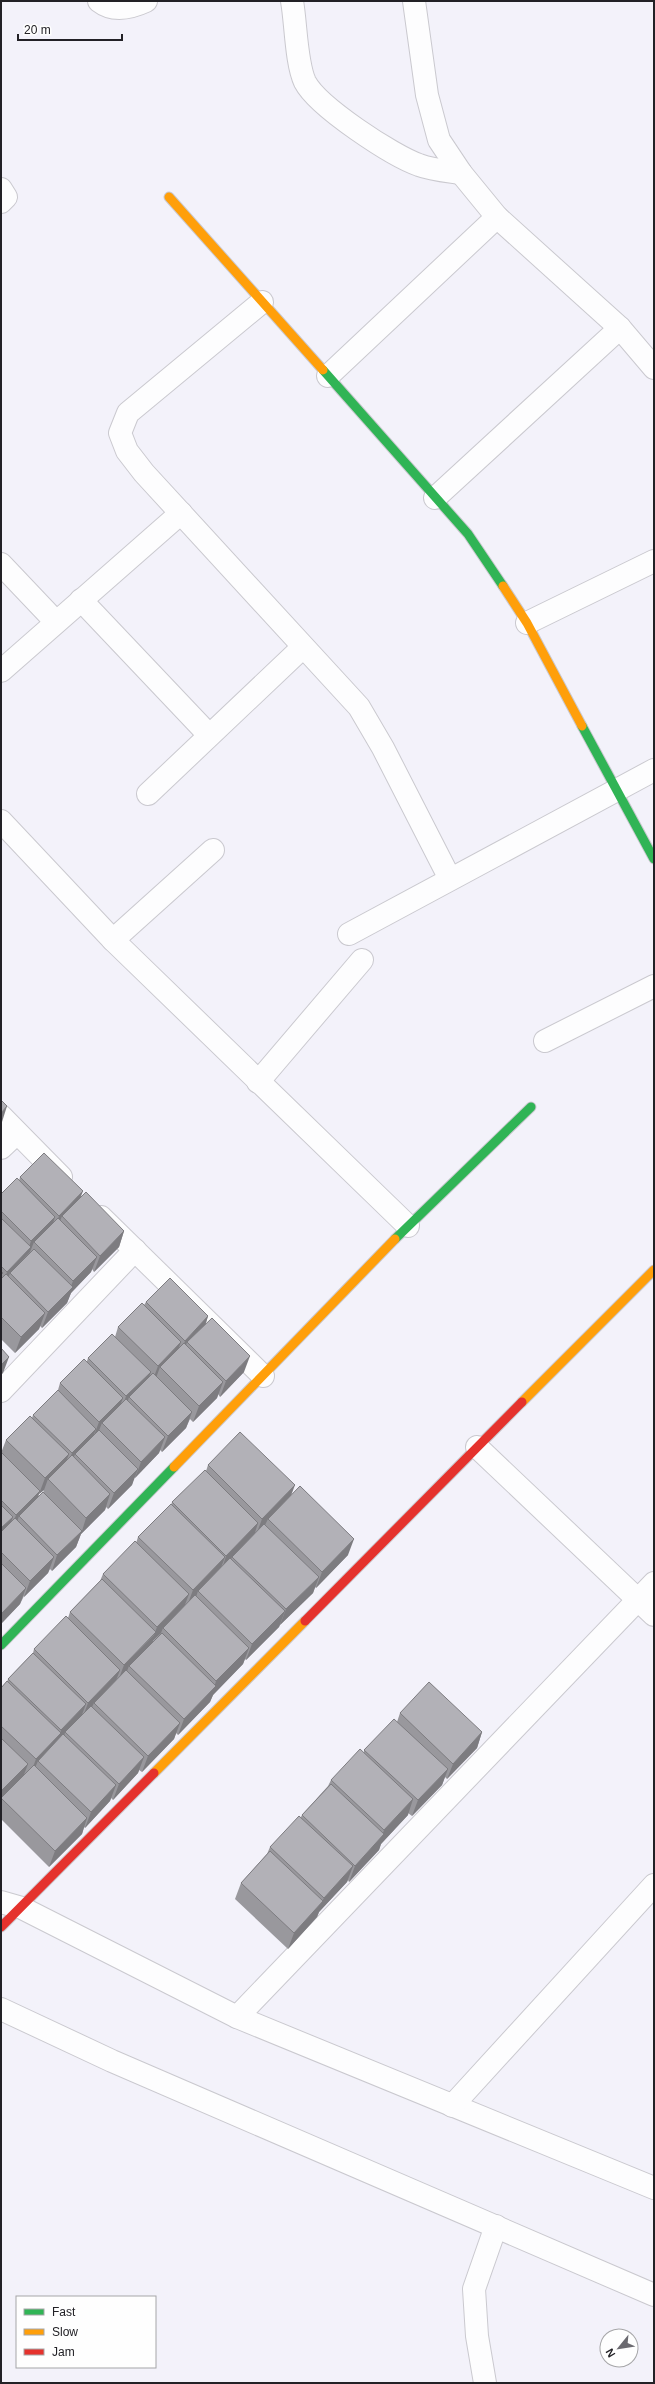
<svg xmlns="http://www.w3.org/2000/svg" width="655" height="2384" viewBox="0 0 655 2384" font-family="Helvetica,sans-serif">
<style>
.lines{fill:none;stroke-linecap:round;stroke-linejoin:round}
.street-casing{stroke:#cac9cf;stroke-width:24}
.fast-casing{stroke:#cac9cf;stroke-width:11}
.slow-casing{stroke:#cac9cf;stroke-width:11}
.jam-casing{stroke:#cac9cf;stroke-width:11}
.street{stroke:#fdfdfe;stroke-width:22}
.fast{stroke:#30b455;stroke-width:9}
.slow{stroke:#ff9f0a;stroke-width:9}
.jam{stroke:#e5322d;stroke-width:9}
.wall{fill:#99989d;fill-rule:evenodd}
.shaded-wall{fill:#7d7c80}
.building{fill:#b2b1b7;stroke:#7d7c80}
</style>
<rect width="100%" height="100%" fill="#f3f2fa"/>
<g class="lines">
<g class="street-casing">
<g id="street">
<path d="M99,1C113,12 131,8 146,1"/>
<path d="M292,1C296,23 296,63 305,82C318,107 393,156 419,165C432,170 447,171 461,173"/>
<path d="M414,1L427,95L439,140L461,173L497,217L620,328L654,368"/>
<path d="M1,189L6,197L1,202"/>
<path d="M262,302L128,413L120,433L127,451L144,473L359,707L383,748L450,879"/>
<path d="M328,376L497,217"/>
<path d="M435,498L620,328"/>
<path d="M1,564L56,622"/>
<path d="M81,600L209,735"/>
<path d="M527,623L654,561"/>
<path d="M1,671L181,513"/>
<path d="M148,794L303,647"/>
<path d="M1,821L113,940L408,1226"/>
<path d="M349,934L654,770"/>
<path d="M113,940L213,850"/>
<path d="M545,1041L654,986"/>
<path d="M258,1082L362,960"/>
<path d="M1,1116L61,1177"/>
<path d="M1,1148L17,1133"/>
<path d="M101,1217L263,1376"/>
<path d="M1,1391L135,1250"/>
<path d="M477,1447L654,1615"/>
<path d="M1,1902L22,1908L237,2017L654,2188"/>
<path d="M1,2009L112,2061L654,2295"/>
<path d="M237,2017L654,1583"/>
<path d="M452,2106L654,1885"/>
<path d="M485,2383L477,2336L474,2289L496,2226"/>
</g>
</g>
<g class="fast-casing">
<g id="fast">
<path d="M323,370L468,534L503,586"/>
<path d="M582,726L654,859"/>
<path d="M395,1239L531,1107"/>
<path d="M1,1645L174,1467"/>
</g>
</g>
<g class="slow-casing">
<g id="slow">
<path d="M169,197L323,370"/>
<path d="M503,586L527,623L582,726"/>
<path d="M522,1402L654,1270"/>
<path d="M174,1467L395,1239"/>
<path d="M154,1773L305,1621"/>
</g>
</g>
<g class="jam-casing">
<g id="jam">
<path d="M305,1621L522,1402"/>
<path d="M1,1927L154,1773"/>
</g>
</g>
<use href="#street" class="street"/>
<use href="#fast" class="fast"/>
<use href="#slow" class="slow"/>
<use href="#jam" class="jam"/>
</g>
<g class="wall">
<path d="M20,1177L81,1197L124,1231L119,1247L94,1272L92,1269L91,1272L71,1293L67,1303L42,1328L40,1326L39,1329L15,1353L1,1339V1194L19,1181Z"/>
<path d="M146,1302L208,1316L206,1323L244,1372L220,1397L218,1394L217,1398L193,1422L190,1419L186,1428L162,1452L160,1450L159,1453L135,1478L134,1477L132,1485L108,1509L106,1507L105,1510L81,1534L76,1547L52,1571L50,1569L48,1573L24,1597V1596L20,1604L1,1624V1453L6,1440L32,1418L33,1415L58,1390L60,1383L87,1361L88,1358L115,1337L118,1327L144,1305ZM44,1490L43,1493L38,1498L39,1494Z"/>
<path d="M208,1465L291,1495L348,1555L316,1588L315,1587L313,1593L280,1625L279,1627L246,1660L245,1659L243,1664L213,1695L210,1702L178,1735L176,1733L174,1739L142,1772L139,1770L138,1773L113,1800L111,1798L110,1801L85,1828L84,1827L82,1834L49,1867L1,1819V1688L7,1682L8,1679L33,1653L34,1649L68,1618L70,1612L100,1581L103,1574L136,1543L138,1537L171,1505L172,1502L206,1471ZM161,1633L160,1634L153,1642V1641Z"/>
<path d="M400,1713L482,1732L477,1748L447,1779L445,1777L442,1785L412,1816L408,1813V1815L381,1844L379,1850L349,1882L348,1880L347,1882L319,1912L317,1917L288,1949L235,1899L241,1883L267,1854L270,1847L301,1817L302,1815L328,1786L331,1780L364,1752V1750L397,1722Z"/>
</g>
<g class="shaded-wall">
<path d="M7,1106L2,1122L1,1123V1113Z"/>
<path d="M83,1191L77,1207L62,1216L58,1227L53,1232L59,1216Z"/>
<path d="M55,1217L50,1233L34,1242L30,1252L10,1273L7,1282L1,1288L7,1272L28,1250L31,1241Z"/>
<path d="M124,1231L119,1247L94,1272L100,1256Z"/>
<path d="M97,1257L91,1272L71,1293L67,1303L42,1328L48,1312L69,1291L73,1281Z"/>
<path d="M45,1313L39,1329L15,1353L21,1337Z"/>
<path d="M208,1316L203,1332L187,1342L184,1352L179,1357L185,1341Z"/>
<path d="M181,1342L175,1358L160,1367L156,1378L152,1382L158,1366Z"/>
<path d="M250,1356L244,1372L220,1397L226,1381Z"/>
<path d="M9,1357L3,1373L1,1375V1365Z"/>
<path d="M151,1372L145,1388L129,1397L126,1407L121,1412L126,1396Z"/>
<path d="M223,1382L217,1398L193,1422L199,1406Z"/>
<path d="M123,1398L117,1414L102,1423L98,1433L93,1438L99,1422Z"/>
<path d="M192,1412L186,1428L162,1452L168,1436Z"/>
<path d="M96,1429L90,1445L75,1454L71,1465L66,1469L72,1453Z"/>
<path d="M165,1437L159,1453L135,1478L141,1462Z"/>
<path d="M69,1454L63,1470L48,1479L44,1490L39,1494L45,1478Z"/>
<path d="M138,1469L132,1485L108,1509L114,1493Z"/>
<path d="M295,1485L289,1501L268,1519L265,1525L256,1535L262,1519Z"/>
<path d="M40,1491L34,1507L19,1516L16,1525L10,1531L16,1515Z"/>
<path d="M110,1494L105,1510L81,1534L76,1547L52,1571L57,1555L82,1531L86,1518Z"/>
<path d="M13,1517L7,1533L1,1538V1528Z"/>
<path d="M258,1523L253,1539L232,1557L230,1562L221,1572L226,1556Z"/>
<path d="M354,1539L348,1555L316,1588L322,1572Z"/>
<path d="M54,1557L48,1573L24,1597L30,1581Z"/>
<path d="M225,1557L219,1573L198,1591L196,1597L187,1606L193,1590Z"/>
<path d="M319,1577L313,1593L280,1625L286,1609Z"/>
<path d="M26,1588L20,1604L1,1624V1615L2,1613Z"/>
<path d="M189,1594L183,1610L163,1628L161,1633L153,1641L151,1648L129,1666L127,1671L118,1681L124,1665L154,1635L157,1627Z"/>
<path d="M285,1611L279,1627L246,1660L252,1644Z"/>
<path d="M249,1648L243,1664L213,1695L210,1702L178,1735L184,1719L214,1688L216,1681Z"/>
<path d="M120,1670L114,1686L94,1703L91,1709L82,1719L88,1703Z"/>
<path d="M86,1704L80,1720L65,1732L64,1737L38,1761L34,1770L30,1775L36,1759L60,1734L61,1730Z"/>
<path d="M180,1723L174,1739L142,1772L148,1756Z"/>
<path d="M482,1732L477,1748L447,1779L453,1764Z"/>
<path d="M144,1757L138,1773L113,1800L119,1784Z"/>
<path d="M28,1764L22,1780L1,1798V1791Z"/>
<path d="M448,1769L442,1785L412,1816L418,1800Z"/>
<path d="M116,1785L110,1801L85,1828L91,1812Z"/>
<path d="M413,1799L408,1815L381,1844L379,1850L349,1882L355,1866L382,1836L384,1830Z"/>
<path d="M87,1818L82,1834L49,1867L55,1851Z"/>
<path d="M353,1866L347,1882L319,1912L317,1917L288,1949L294,1933L321,1903L324,1898Z"/>
</g>
<g class="building">
<path d="M1,1100L7,1106L1,1113Z"/>
<path d="M44,1153L83,1191L59,1216L20,1177Z"/>
<path d="M17,1178L55,1217L31,1241L1,1211V1194Z"/>
<path d="M86,1192L124,1231L100,1256L62,1216Z"/>
<path d="M1,1218L31,1247L7,1272L1,1266Z"/>
<path d="M58,1218L97,1257L73,1281L34,1242Z"/>
<path d="M34,1249L73,1287L48,1312L10,1273Z"/>
<path d="M1,1271L3,1273L1,1275Z"/>
<path d="M6,1274L45,1313L21,1337L1,1317V1279Z"/>
<path d="M170,1278L208,1316L185,1341L146,1302Z"/>
<path d="M142,1303L181,1342L158,1366L118,1327Z"/>
<path d="M212,1318L250,1356L226,1381L187,1342Z"/>
<path d="M112,1334L151,1372L126,1396L88,1358Z"/>
<path d="M184,1343L223,1382L199,1406L160,1367Z"/>
<path d="M1,1348L9,1357L1,1365Z"/>
<path d="M84,1359L123,1398L99,1422L60,1383Z"/>
<path d="M153,1373L192,1412L168,1436L129,1397Z"/>
<path d="M58,1390L96,1429L72,1453L33,1415Z"/>
<path d="M126,1399L165,1437L141,1462L102,1423Z"/>
<path d="M30,1416L69,1454L45,1478L6,1440Z"/>
<path d="M99,1430L138,1469L114,1493L75,1454Z"/>
<path d="M240,1432L295,1485L262,1519L208,1465Z"/>
<path d="M1,1452L40,1491L16,1515L1,1500Z"/>
<path d="M72,1455L110,1494L86,1518L48,1479Z"/>
<path d="M205,1470L258,1523L226,1556L172,1502Z"/>
<path d="M300,1486L354,1539L322,1572L268,1519Z"/>
<path d="M43,1492L82,1531L57,1555L19,1516Z"/>
<path d="M171,1504L225,1557L193,1590L138,1537Z"/>
<path d="M1,1505L13,1517L1,1528Z"/>
<path d="M15,1518L54,1557L30,1581L1,1552V1532Z"/>
<path d="M264,1524L319,1577L286,1609L232,1557Z"/>
<path d="M135,1541L189,1594L157,1627L103,1574Z"/>
<path d="M230,1558L285,1611L252,1644L198,1591Z"/>
<path d="M1,1563L26,1588L2,1613L1,1612Z"/>
<path d="M102,1579L156,1632L124,1665L70,1612Z"/>
<path d="M195,1595L249,1648L216,1681L163,1628Z"/>
<path d="M66,1616L120,1670L88,1703L34,1649Z"/>
<path d="M162,1633L216,1686L184,1719L129,1666Z"/>
<path d="M33,1653L86,1704L61,1730L8,1679Z"/>
<path d="M126,1670L180,1723L148,1756L94,1703Z"/>
<path d="M7,1681L61,1733L36,1759L1,1726V1688Z"/>
<path d="M429,1682L482,1732L453,1764L400,1713Z"/>
<path d="M91,1706L144,1757L119,1784L65,1732Z"/>
<path d="M394,1719L448,1769L418,1800L364,1750Z"/>
<path d="M63,1734L116,1785L91,1812L38,1761Z"/>
<path d="M1,1738L28,1764L1,1791Z"/>
<path d="M360,1749L413,1799L384,1830L331,1780Z"/>
<path d="M34,1765L87,1818L55,1851L1,1798Z"/>
<path d="M331,1784L384,1834L355,1866L302,1815Z"/>
<path d="M299,1816L353,1866L324,1898L270,1847Z"/>
<path d="M270,1851L323,1901L294,1933L241,1883Z"/>
</g>
<rect width="655" height="2384" fill="none" stroke="#222126" stroke-width="4"/>
<rect x="16" y="2296" width="140" height="72" fill="#fefefe" stroke="#a6a6a8"/>
<rect x="24" y="2309" width="20" height="6" fill="#30b455" stroke="#a6a6a8"/>
<text x="52" y="2316" font-size="12" fill="#222126">Fast</text>
<rect x="24" y="2329" width="20" height="6" fill="#ff9f0a" stroke="#a6a6a8"/>
<text x="52" y="2336" font-size="12" fill="#222126">Slow</text>
<rect x="24" y="2349" width="20" height="6" fill="#e5322d" stroke="#a6a6a8"/>
<text x="52" y="2356" font-size="12" fill="#222126">Jam</text>
<g transform="translate(619 2348) rotate(240)"><circle r="19" fill="#fefefe" stroke="#a6a6a8"/>
<path d="M0-3L7 15L0 10L-7 15Z" fill="#6b6a70"/>
<text y="-6" font-size="11" font-weight="bold" text-anchor="middle" fill="#222126">N</text>
</g>
<path d="M18 34v6h104v-6" fill="none" stroke="#222126" stroke-width="2"/>
<text x="24" y="34" font-size="12" fill="#222126" stroke="#fefefe" stroke-width="3" paint-order="stroke">20 m</text>
</svg>
